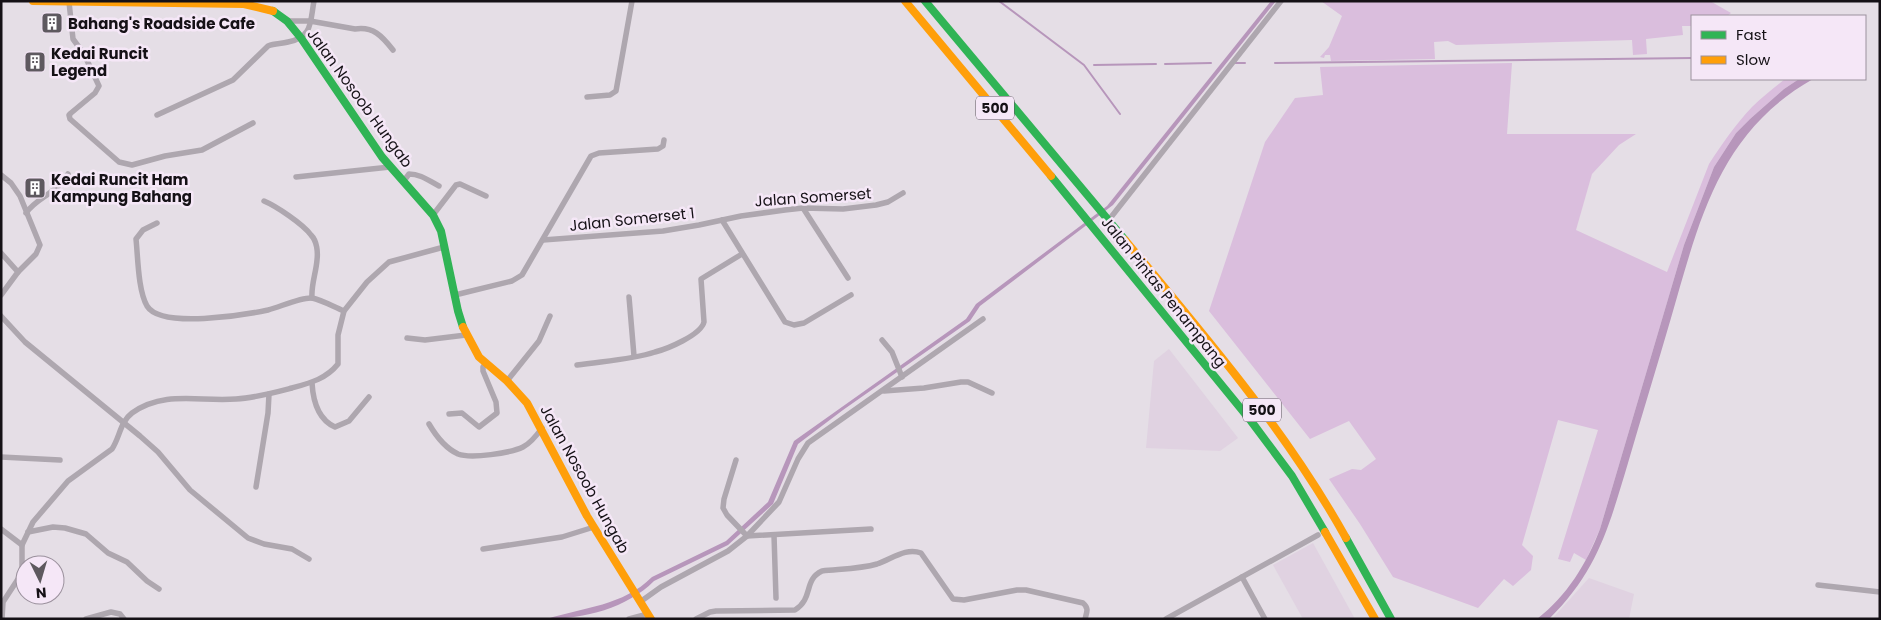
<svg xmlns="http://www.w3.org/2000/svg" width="1881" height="620" viewBox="0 0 1881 620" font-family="Poppins,sans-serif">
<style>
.built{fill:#e0d2e1}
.green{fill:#dabedd}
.water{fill:#b796bb}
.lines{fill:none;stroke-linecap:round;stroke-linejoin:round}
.stream{stroke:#b796bb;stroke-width:2}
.street{stroke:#aea7af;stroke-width:5.5}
.fast{stroke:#30b455;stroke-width:8}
.slow{stroke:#ff9f0a;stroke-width:8}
.labels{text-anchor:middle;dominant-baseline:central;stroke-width:5;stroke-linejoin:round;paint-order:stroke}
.shield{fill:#f5e7f7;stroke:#58515a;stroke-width:1}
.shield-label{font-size:14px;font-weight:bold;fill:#151116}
.poi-label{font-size:15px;font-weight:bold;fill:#151116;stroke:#f5e7f7;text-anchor:start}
.street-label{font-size:15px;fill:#151116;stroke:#f5e7f7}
</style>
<rect width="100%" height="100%" fill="#e5dee6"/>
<g class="built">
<path d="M1169,349L1238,438L1220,451L1146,448L1154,361Z"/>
<path d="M1313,543L1355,619H1303L1273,565Z"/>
<path d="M1589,578L1634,594L1629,619H1552Z"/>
</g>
<g class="green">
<path d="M1321,1H1710L1731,13L1727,16H1692V26H1682L1683,35L1646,39L1647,54L1633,55L1632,40L1456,45L1448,41L1434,42L1435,59L1331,61L1330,55H1325L1324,58L1320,57L1329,47L1342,16Z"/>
<path d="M1512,63L1507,134H1636L1619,145L1592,174L1576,230L1667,272L1709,164C1722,144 1735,125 1752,107C1762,97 1774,88 1785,79H1799L1784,89L1750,119L1736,133L1714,167L1684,245L1600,529L1586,560L1574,553L1570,562L1558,559L1598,430L1558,420L1522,545L1533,556L1531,570L1513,586L1504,579L1478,608L1393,577L1360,524L1329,479L1352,469L1361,470L1376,459L1349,421L1310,439L1209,311L1265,142L1295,98L1323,95L1320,67Z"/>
</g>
<g class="water">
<path d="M1271,1H1276L1113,205L980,306L970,321L843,410L798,444L773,504L728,545L654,581C627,608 584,619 547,619C584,607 623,606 652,577L726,541L768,502L794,441L966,319L976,304L1107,206Z"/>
<path d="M1799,79H1813C1718,133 1699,222 1671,318C1657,366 1642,415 1628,463C1609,526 1598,571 1549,619H1537C1567,596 1587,563 1600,529L1684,245L1714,167L1736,133L1750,119L1784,89Z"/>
</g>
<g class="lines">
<g class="stream">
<path d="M999,1L1084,65L1120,114"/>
<path d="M1235,63H1245"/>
<path d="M1275,63L1692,58"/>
<path d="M1165,64L1211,63"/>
<path d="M1094,65L1156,64"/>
</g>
<g class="street">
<path d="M69,2L73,39L84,54L99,86L95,93L71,113L69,115L70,119L119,162L132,165L165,156L202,150L253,123"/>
<path d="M287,21H310L355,29C373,26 382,36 393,50"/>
<path d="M587,97L610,95L616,91L632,1"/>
<path d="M157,115L233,80L268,46C275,43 281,44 288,42C313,37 310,22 314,1"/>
<path d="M1,175L11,183L20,196L40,245L36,254L18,272"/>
<path d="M296,177L390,167"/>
<path d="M403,182L409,174C421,174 429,181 439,186"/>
<path d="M264,201C276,206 303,224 311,235C317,241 318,252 317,260C316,273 311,285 312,298"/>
<path d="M803,208L848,278"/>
<path d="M26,213C37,197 55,195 68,174"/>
<path d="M433,215L456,185L460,184L486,196"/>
<path d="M722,220L785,322L794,325L804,323L851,295"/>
<path d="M1108,221L1281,1"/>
<path d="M157,223L143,230L136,239C138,258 138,290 147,306C161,329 245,315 268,310C280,307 301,297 312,298C322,300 334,307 344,311"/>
<path d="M543,240L663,231L699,225L741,216L785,210L803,208L843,209L876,205L888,202L903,193"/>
<path d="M1,253L18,272L1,295"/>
<path d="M455,295L512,281L522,275L591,156L599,153L658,149L663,146L664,140"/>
<path d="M629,297L634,356"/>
<path d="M1,316L25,342L140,436L158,452L190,490L248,538L264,544L292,549L309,559"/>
<path d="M407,338L425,340L466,335"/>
<path d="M882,340L892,352L902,377"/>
<path d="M577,365C603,361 631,360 655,352C667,349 701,335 704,322L701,279L742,254"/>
<path d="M507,381L539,341L550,316"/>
<path d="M312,383C313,400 317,419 335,427L349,421L369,397"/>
<path d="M884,391L924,388L961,382H968L992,393"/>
<path d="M449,414L462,413L479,427L497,413L496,402L483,371V367L486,363"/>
<path d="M429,424C436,436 445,448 458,454C471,459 511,453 523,447C531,443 537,435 542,428"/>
<path d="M1,457L60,460"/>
<path d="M736,460L724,499L723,508L727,515L747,536L871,529"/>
<path d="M256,487L268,413L269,394"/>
<path d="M1,529L22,545"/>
<path d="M28,532L53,527L65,528L86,534L108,553L127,562L147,581L159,589"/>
<path d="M774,535L776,598"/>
<path d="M483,549L562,537L594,527"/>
<path d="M1242,577L1265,619"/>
<path d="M1818,585L1880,592"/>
<path d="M640,602L661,587L728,551L747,536L779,502L798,459L808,443L983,319"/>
<path d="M2,619L3,602L20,576L22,568V545L33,522L68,481L112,449C120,437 120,422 132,413C165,390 199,402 236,399C255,398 273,393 292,388C310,383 326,379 338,364V335L344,311L367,282L389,262L444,247"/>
<path d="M86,619L111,612L120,614L124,619"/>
<path d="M629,619L648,614"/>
<path d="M696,619L710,612L716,611L795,610C814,598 803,580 822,571C840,569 860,569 877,564C892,559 906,547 921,553L953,599L964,600L1017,590H1026L1083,603C1089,608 1087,612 1085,619"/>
<path d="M1166,619L1318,535"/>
</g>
<g class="fast">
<path d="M925,1L1125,240"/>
<path d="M273,11L287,21L301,38L382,157L433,215L441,231L458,311L463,327"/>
<path d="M1051,176L1251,421L1292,476L1325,532"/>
<path d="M1346,538L1391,619"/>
</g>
<g class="slow">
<path d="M33,1L244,4L273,11"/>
<path d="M905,1L1051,176"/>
<path d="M1125,240C1204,335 1286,430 1346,538"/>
<path d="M463,327L479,357L507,381L527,403L587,516L651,619"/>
<path d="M1325,532L1375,619"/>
</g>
</g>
<defs>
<g id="building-square" transform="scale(1.125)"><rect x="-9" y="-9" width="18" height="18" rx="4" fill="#5e595f" stroke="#f5e7f7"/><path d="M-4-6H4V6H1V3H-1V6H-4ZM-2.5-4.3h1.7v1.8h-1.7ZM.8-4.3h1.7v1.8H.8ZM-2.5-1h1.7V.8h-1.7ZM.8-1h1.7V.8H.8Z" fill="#fff"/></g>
</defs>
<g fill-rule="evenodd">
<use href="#building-square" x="52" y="23"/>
<use href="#building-square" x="35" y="62"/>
<use href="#building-square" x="35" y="188"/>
</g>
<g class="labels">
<g class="shield">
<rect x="976" y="96.5" width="38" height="23" rx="4"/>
<rect x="1243" y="398.5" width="38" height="23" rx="4"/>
</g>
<g class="shield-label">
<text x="995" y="108">500</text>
<text x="1262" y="410">500</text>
</g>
<g class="poi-label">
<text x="68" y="23">Bahang's Roadside Cafe</text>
<text x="51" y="53">Kedai Runcit<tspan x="51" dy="17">Legend</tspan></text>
<text x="51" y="179">Kedai Runcit Ham<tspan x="51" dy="17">Kampung Bahang</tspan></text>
</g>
<g class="street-label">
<text transform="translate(360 98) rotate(54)">Jalan Nosoob Hungab</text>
<text transform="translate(813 197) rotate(-4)">Jalan Somerset</text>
<text transform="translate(632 219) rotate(-6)">Jalan Somerset 1</text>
<text transform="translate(1164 292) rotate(51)">Jalan Pintas Penampang</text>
<text transform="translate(585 479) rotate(61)">Jalan Nosoob Hungab</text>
</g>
</g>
<rect width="1881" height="620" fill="none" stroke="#151116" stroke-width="5"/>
<rect x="1691" y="15" width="175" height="65" fill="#f5e7f7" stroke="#9b919d"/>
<rect x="1701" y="31" width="25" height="8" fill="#30b455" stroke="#9b919d"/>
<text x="1736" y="40" font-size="15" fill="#151116">Fast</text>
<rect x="1701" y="56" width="25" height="8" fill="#ff9f0a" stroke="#9b919d"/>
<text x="1736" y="65" font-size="15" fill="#151116">Slow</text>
<g transform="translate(40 580) rotate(175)"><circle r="24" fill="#f5e7f7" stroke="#9b919d"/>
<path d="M0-4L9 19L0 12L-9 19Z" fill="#5e595f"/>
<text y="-8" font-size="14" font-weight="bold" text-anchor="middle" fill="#151116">N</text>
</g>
</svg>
